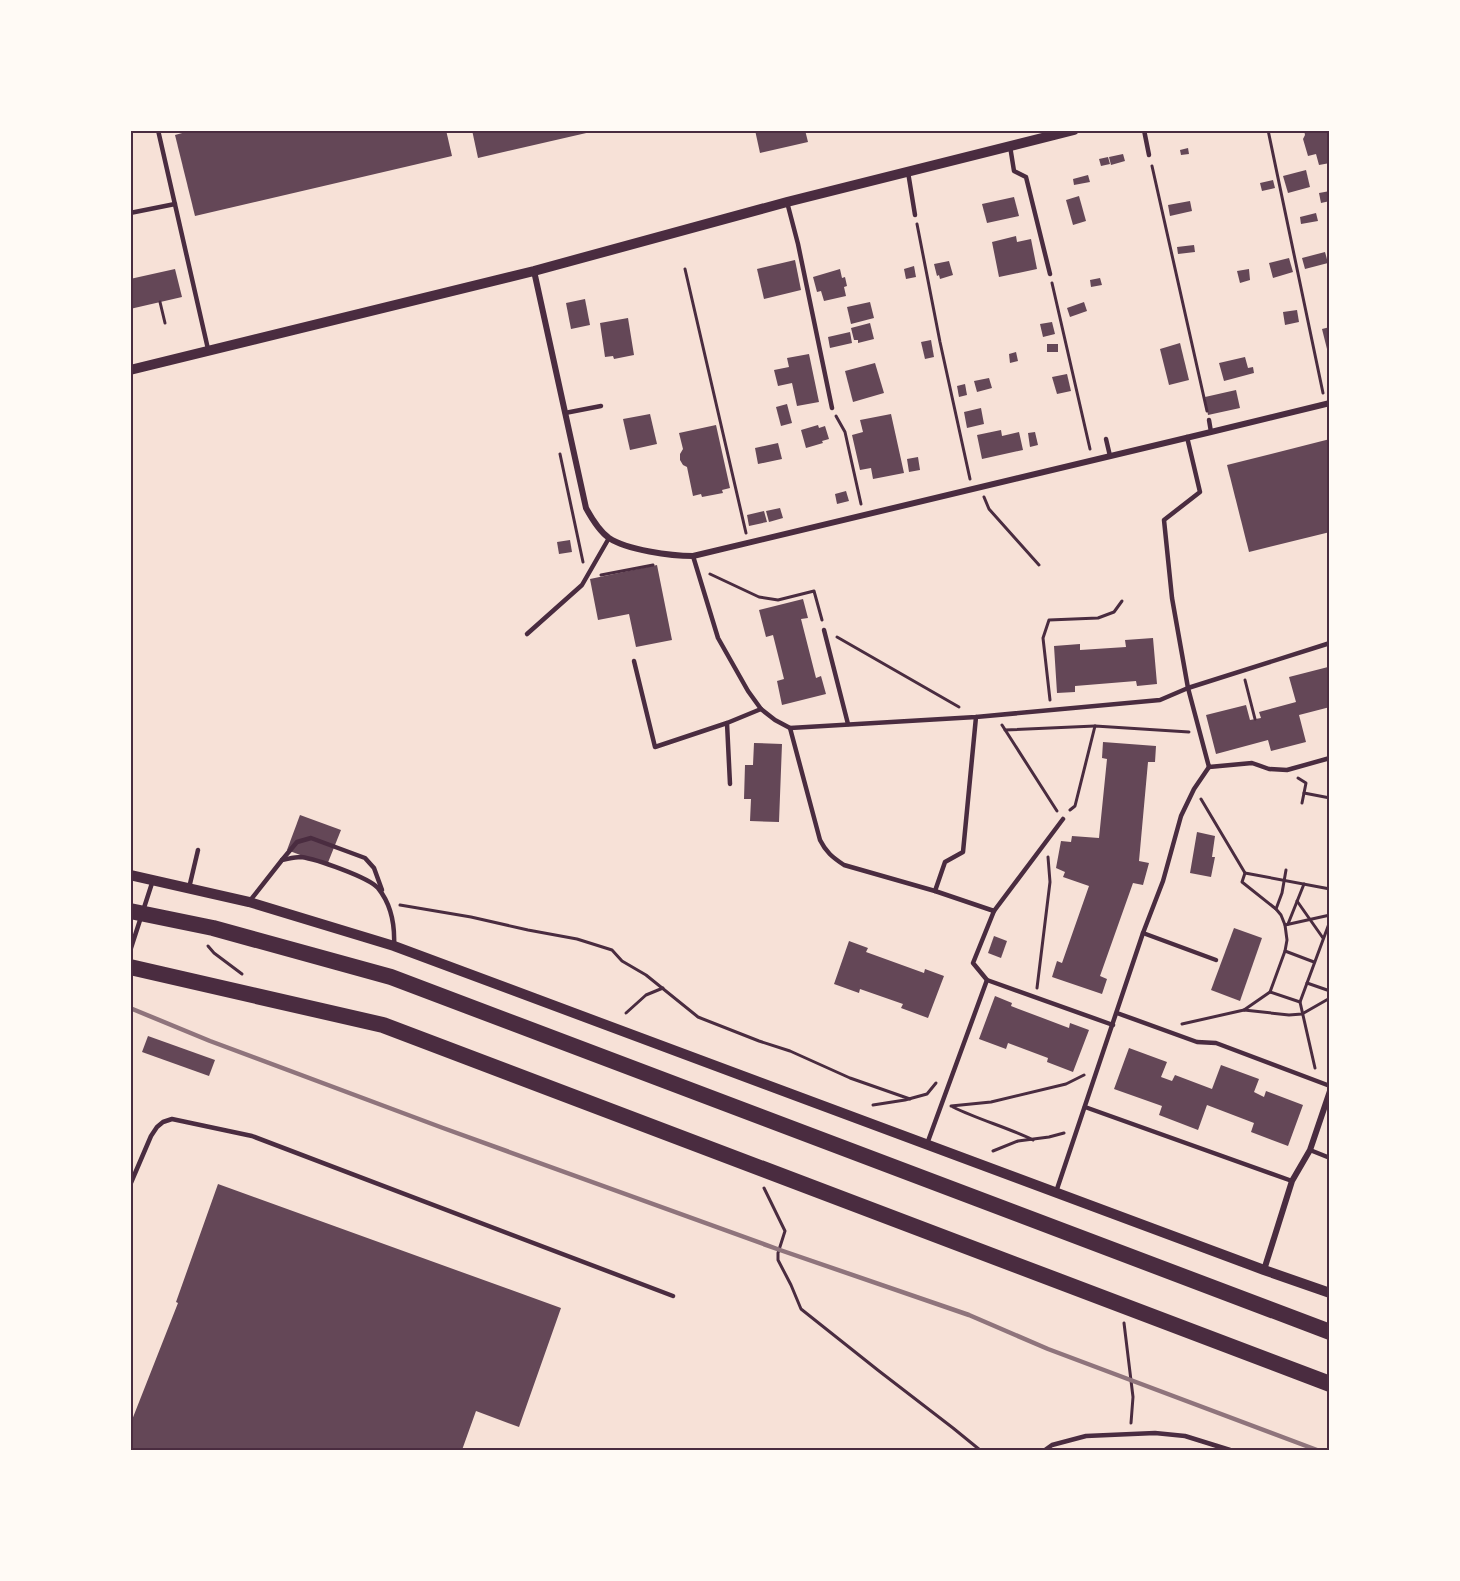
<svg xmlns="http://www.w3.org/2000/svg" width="1460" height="1581" viewBox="0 0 1460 1581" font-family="'Golos Text',sans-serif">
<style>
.building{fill:#644757}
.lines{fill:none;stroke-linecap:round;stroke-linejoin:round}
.path{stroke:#4a2c40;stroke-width:3}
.service{stroke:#4a2c40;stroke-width:4.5}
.minor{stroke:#4a2c40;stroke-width:6}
.tertiary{stroke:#4a2c40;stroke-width:10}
.motorway{stroke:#4a2c40;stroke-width:16}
.rail{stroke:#8f747c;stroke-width:4.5}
.neatline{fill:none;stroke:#4a2c40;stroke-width:2}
</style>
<rect width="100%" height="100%" fill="#f7e1d7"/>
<g class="building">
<path d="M193,130H446L452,156L195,216L175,135Z"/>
<path d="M472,130H595V131L478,158Z"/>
<path d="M755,130H805L808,142L760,153Z"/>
<path d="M1304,130H1330V163L1319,165L1316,154L1308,156L1303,139L1305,135Z"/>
<path d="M1188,148L1189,154L1181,155L1180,150Z"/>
<path d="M1123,154L1125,161L1111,165L1109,157Z"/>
<path d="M1108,157L1110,164L1101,166L1099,159Z"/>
<path d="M1306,170L1310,187L1288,193L1283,176Z"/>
<path d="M1088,175L1090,182L1074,185L1073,179Z"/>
<path d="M1273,180L1275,188L1262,191L1260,183Z"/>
<path d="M1330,191V201L1321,203L1319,193Z"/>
<path d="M1079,196L1086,221L1073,225L1066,200Z"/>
<path d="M1014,197L1019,216L987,223L982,204Z"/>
<path d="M1190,201L1192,211L1170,216L1168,205Z"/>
<path d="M1316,213L1318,221L1301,224L1300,217Z"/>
<path d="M1016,236L1017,242L1031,239L1037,269L999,277L992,242Z"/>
<path d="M1194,245L1195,252L1178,254L1177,247Z"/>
<path d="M1325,252L1328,263L1305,269L1302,258Z"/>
<path d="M1289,258L1293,272L1273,278L1269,263Z"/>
<path d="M795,260L801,290L764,299L757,269Z"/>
<path d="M949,261L953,275L940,279L939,275L937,276L934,264Z"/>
<path d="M914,266L916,277L906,279L904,269Z"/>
<path d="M175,269L182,297L130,309V279Z"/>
<path d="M840,269L842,278L845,277L847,286L844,287L846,296L824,301L821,291L817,292L813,277Z"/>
<path d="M1249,269L1250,280L1240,283L1237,271Z"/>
<path d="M1100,278L1102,285L1091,287L1090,280Z"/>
<path d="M585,299L590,325L571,329L566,303Z"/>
<path d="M870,302L874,318L851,324L847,307Z"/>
<path d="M1084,302L1087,311L1070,317L1067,308Z"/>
<path d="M1297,310L1299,322L1285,325L1283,312Z"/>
<path d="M628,318L634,355L614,359L613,356L605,357L600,323Z"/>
<path d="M1052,322L1055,334L1043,337L1040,324Z"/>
<path d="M870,323L874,339L858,343V340H854L851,328Z"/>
<path d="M1330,327V357H1329L1322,329Z"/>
<path d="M850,332L852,343L830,348L828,337Z"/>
<path d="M931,340L934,357L925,359L921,342Z"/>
<path d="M1180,343L1189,380L1169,385L1160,349Z"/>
<rect x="1047" y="344" width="11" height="8"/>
<path d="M1016,352L1018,361L1010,363L1009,354Z"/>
<path d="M809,354L819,402L797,406L792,383L778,386L774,370L789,367L787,358Z"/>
<path d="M1245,357L1248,368L1253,367L1254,373L1224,381L1219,363Z"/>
<path d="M875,363L884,393L853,402L845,371Z"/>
<path d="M1067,374L1071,391L1057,394L1052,377Z"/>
<path d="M989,378L992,388L977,392L974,381Z"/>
<path d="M965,384L967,395L959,397L957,386Z"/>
<path d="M1236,390L1240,408L1208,415L1205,397Z"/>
<path d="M787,404L792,423L781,426L776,407Z"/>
<path d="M981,408L984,424L967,428L964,412Z"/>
<path d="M650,414L657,444L630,450L623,419Z"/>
<path d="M891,414L904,473L873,479L871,468L860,470L852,435L863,432L860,420Z"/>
<path d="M716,425L730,488L722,490L723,493L702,497L701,494L693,496L687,467L683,465L680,460V454L683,449L679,433Z"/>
<path d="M818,425L819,428L825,426L829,439L822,441L823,443L806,448L801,430Z"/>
<path d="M1001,430L1002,436L1019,432L1023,450L982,459L977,435Z"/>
<path d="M1035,432L1038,445L1030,447L1028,433Z"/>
<path d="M1330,439V532L1249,552L1227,465Z"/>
<path d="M778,443L782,459L758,464L755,448Z"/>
<path d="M918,457L920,470L909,472L907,459Z"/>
<path d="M846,491L849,501L837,504L835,494Z"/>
<path d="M780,508L783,518L769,522L766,511Z"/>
<path d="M764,511L767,522L749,526L747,515Z"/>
<path d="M570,540L572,552L559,554L557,542Z"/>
<path d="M657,565L672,640L636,647L629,614L598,620L590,579Z"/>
<path d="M803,599L808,618L801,619L816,678L821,676L826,694L782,705L777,681L784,679L773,635L766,637L759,610Z"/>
<path d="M1153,638L1157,684L1137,686L1136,681L1075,686V692L1057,693L1054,646L1080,644V650L1126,647L1125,640Z"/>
<path d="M1328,667L1330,675V707L1299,715L1306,742L1271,751L1268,740L1216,754L1206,715L1246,705L1250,720L1261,718L1259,712L1296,702L1289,677Z"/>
<path d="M1103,742L1156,746L1155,762H1148L1139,861L1149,863L1143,885L1133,883L1100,976L1107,979L1102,994L1052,977L1057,961L1062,963L1089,886L1063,877L1065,872L1056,868L1061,841L1071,842L1072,836L1099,838L1107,759L1102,758Z"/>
<path d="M754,743L782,744L779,822L750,821L751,799H744L745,765H753Z"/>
<path d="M300,815L341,830L327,865L287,850Z"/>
<path d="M1197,832L1215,836L1212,857H1215L1211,877L1190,873Z"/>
<path d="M1234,928L1262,938L1240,1001L1211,990Z"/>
<path d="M994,936L1007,941L1001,958L988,953Z"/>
<path d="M849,941L868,948L866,952L924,973L925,969L944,976L928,1018L901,1008L903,1004L860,989L859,993L834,984Z"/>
<path d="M995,996L1012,1003L1011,1006L1069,1028L1070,1023L1089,1030L1073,1072L1047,1062L1048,1058L1008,1043L1006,1049L979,1039Z"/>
<path d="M148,1036L215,1060L209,1076L142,1052Z"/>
<path d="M1129,1048L1167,1062L1161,1077L1172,1081L1175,1075L1212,1089L1221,1065L1259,1079L1254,1092L1264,1097L1266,1091L1303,1105L1288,1146L1251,1132L1254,1123L1207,1105L1198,1130L1159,1115L1162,1106L1114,1089Z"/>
<path d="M218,1184L561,1308L519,1427L476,1411L462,1450H130V1425L178,1303L176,1302Z"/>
</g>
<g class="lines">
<g class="path">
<path d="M1268,130L1323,393"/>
<path d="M1152,166L1207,411"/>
<path d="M917,224L940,342L970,479"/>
<path d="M685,269L746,533"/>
<path d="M1052,283L1090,449"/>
<path d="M160,302L165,323"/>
<path d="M836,416L845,432L861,504"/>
<path d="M560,454L583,562"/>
<path d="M984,497L989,509L1039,565"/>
<path d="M710,574L759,597L778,600L814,591L822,620"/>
<path d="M601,575L653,565"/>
<path d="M837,637L959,707"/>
<path d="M1245,680L1255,719"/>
<path d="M1050,700L1043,638L1049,620L1098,618L1114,612L1122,601"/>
<path d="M1002,725L1057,811"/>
<path d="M1005,730L1095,726"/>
<path d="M1298,778L1306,783L1302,803"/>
<path d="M1304,793L1330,798"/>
<path d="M1201,799L1245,873L1330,889"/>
<path d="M1070,810L1075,806L1095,726L1189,732"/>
<path d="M1297,901L1323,938"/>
<path d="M400,905L471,917L528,930L577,939L612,950L622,961L646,975L698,1017L759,1041L790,1051L850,1078L910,1099"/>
<path d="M1276,909L1282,893L1286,870"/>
<path d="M1288,924L1304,884"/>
<path d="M1285,925L1330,915"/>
<path d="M208,946L214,953L242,974"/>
<path d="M1285,951L1314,962"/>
<path d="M1307,983L1330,991"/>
<path d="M1037,988L1050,882L1048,857"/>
<path d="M1270,992L1300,1002"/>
<path d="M1244,1010L1270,992L1285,951L1287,940L1285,925L1281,915L1276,909L1242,882L1245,873"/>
<path d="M626,1013L646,995L663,988"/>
<path d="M1182,1024L1244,1010L1289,1015L1302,1014L1330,998"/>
<path d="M1315,1068L1300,1002L1330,921"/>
<path d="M873,1105L905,1100L927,1094L936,1083"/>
<path d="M951,1106L991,1102L1066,1084L1084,1075"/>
<path d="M953,1107C979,1120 1007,1127 1033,1140"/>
<path d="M993,1151L1018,1141L1049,1137L1064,1133"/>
<path d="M764,1188L785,1231L778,1253V1260L791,1285L801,1309L879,1371L953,1428L980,1450"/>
<path d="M1124,1323L1133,1397L1131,1423"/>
</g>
<g class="service">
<path d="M158,130L208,349"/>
<path d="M1144,130L1149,155"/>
<path d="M1010,146L1014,171L1026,177L1050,274"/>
<path d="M908,172L915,215"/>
<path d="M787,202L798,244L832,408"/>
<path d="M130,213L175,204"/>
<path d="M565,413L601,406"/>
<path d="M1209,420L1211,432"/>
<path d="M1187,437L1200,492L1164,520L1172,598L1188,688L1209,767L1252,763L1269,769L1287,770L1330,758"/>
<path d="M1106,439L1110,456"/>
<path d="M693,556L718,638L748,691L761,709L775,720L790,728L976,717L1160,700L1188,688L1330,643"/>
<path d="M824,630L848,724"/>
<path d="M527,634L582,585L609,538"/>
<path d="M634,661L655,747L727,723"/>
<path d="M790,728L820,840C826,852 832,857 844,865L935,891L994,911L973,963L987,980L1113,1025"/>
<path d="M730,784L727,723L761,709"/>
<path d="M282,860L297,842L311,838L365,858L374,868L382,890"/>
<path d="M189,888L198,850"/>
<path d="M935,891L945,862L963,852L976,717"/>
<path d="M249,902L282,860C288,859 294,857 301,857C316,859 368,877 378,888C391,904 395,926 394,946"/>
<path d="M994,911L1063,819"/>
<path d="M1143,933L1216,960"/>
<path d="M130,951L153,880"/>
<path d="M1117,1013L1197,1042L1216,1043L1330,1086"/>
<path d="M1085,1107L1292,1181"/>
<path d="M927,1144L987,980"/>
<path d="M1310,1150L1330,1158"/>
<path d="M130,1185L151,1136L157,1127L163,1122L172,1119L252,1136L673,1296"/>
<path d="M1056,1192L1143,933L1163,881L1181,816L1194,789L1209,767"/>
<path d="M1045,1450L1052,1445L1086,1436L1155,1433L1185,1436L1230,1450"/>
</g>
<g class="minor">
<path d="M534,271L586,508C592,519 599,531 609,538C627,550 671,556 693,556L1211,432L1330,403"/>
<path d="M1264,1270L1292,1181L1310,1150L1330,1091"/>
</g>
<g class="tertiary">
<path d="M130,370L534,271L787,202L1074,130"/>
<path d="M130,875L249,902L394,946L1264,1270L1330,1293"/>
</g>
<g class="motorway">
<path d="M130,911L213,928L391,977L1330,1332"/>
<path d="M130,967L383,1025L1330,1384"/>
</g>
<path class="rail" d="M130,1008L210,1041L443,1128L780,1250L969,1315L1048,1349L1317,1450"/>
</g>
<rect width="1460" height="1581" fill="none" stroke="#fffaf5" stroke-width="264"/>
<rect x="132" y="132" width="1196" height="1317" class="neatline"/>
</svg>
